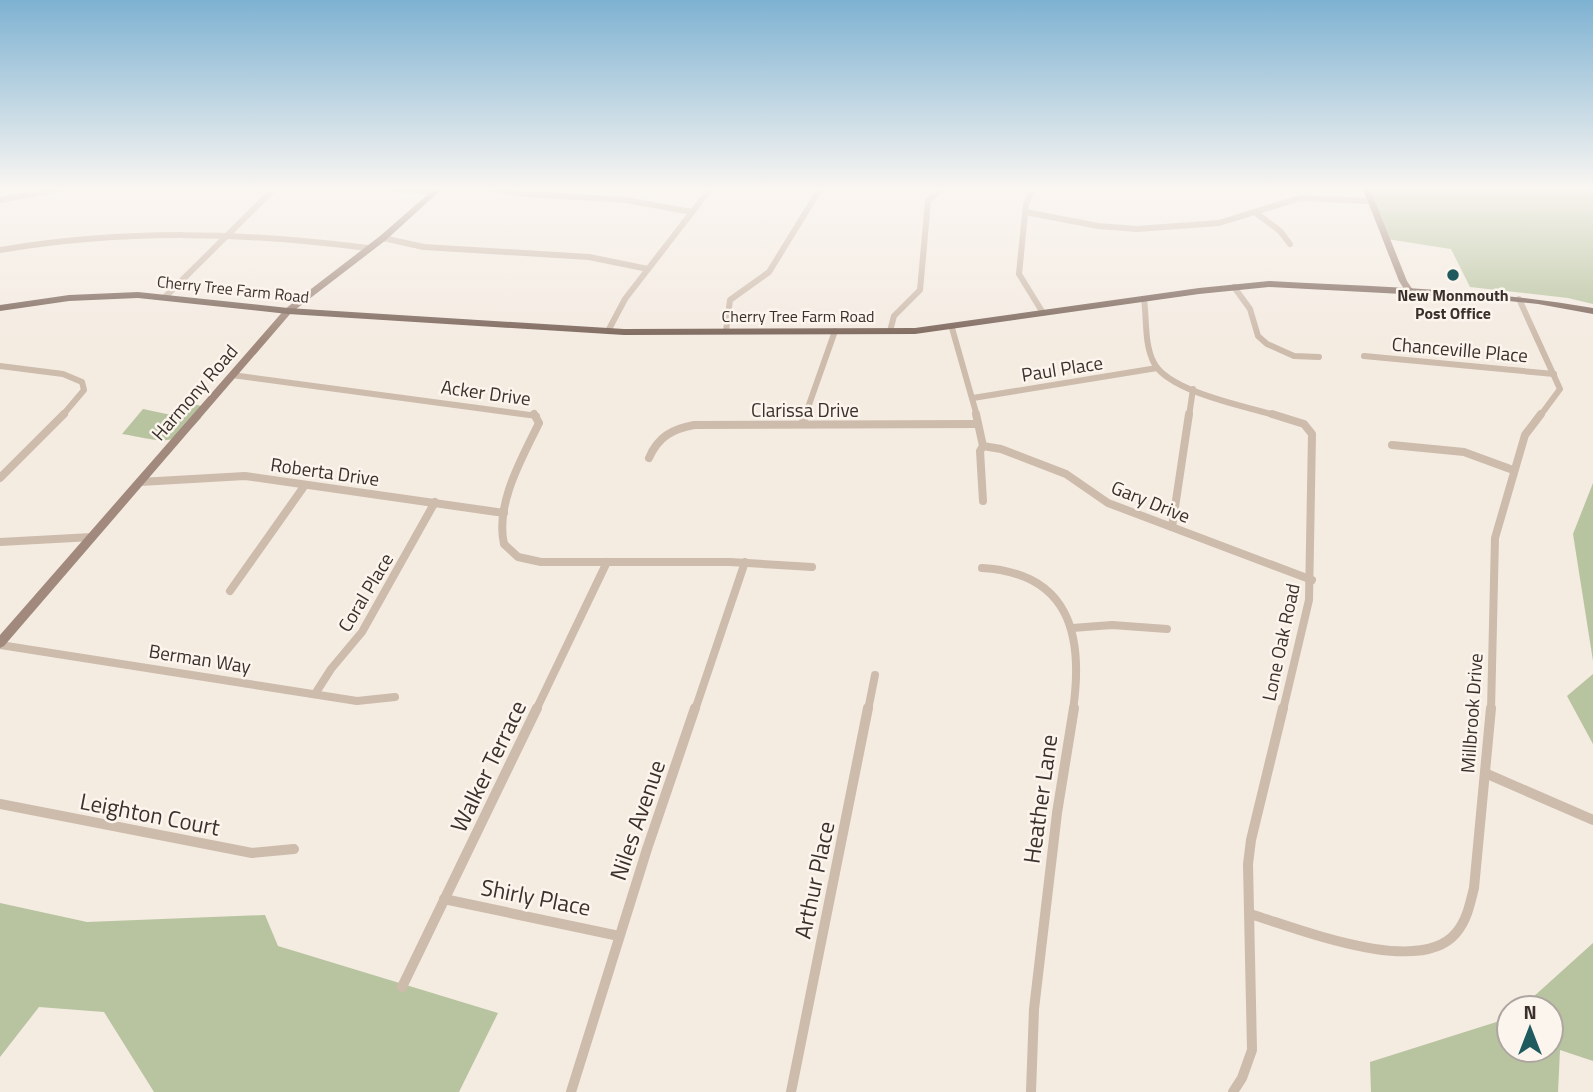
<svg xmlns="http://www.w3.org/2000/svg" width="1593" height="1092" viewBox="0 0 1593 1092" font-family="'Titillium Web',sans-serif">
<style>
.green{fill:#b8c4a0}
.lines{fill:none;stroke-linecap:round;stroke-linejoin:round}
.street-far2{stroke:#cdbbac;stroke-width:6}
.street-far1{stroke:#cdbbac;stroke-width:8}
.street{stroke:#cdbbac;stroke-width:10}
.secondary{fill:#a18a7d;fill-rule:evenodd}
.primary{fill:#7d675c;fill-rule:evenodd}
.poi-dot{fill:#1f5a5e;stroke:#fbf5ee;stroke-width:2.5}
.labels{text-anchor:middle;dominant-baseline:central;stroke-width:5;stroke-linejoin:round;paint-order:stroke}
.far-street-label{font-size:16px;fill:#3b302b;stroke:#fbf5ee}
.far-poi-label{font-size:16px;font-weight:bold;fill:#3b302b;stroke:#fbf5ee}
.street-label{font-size:19px;fill:#3b302b;stroke:#fbf5ee}
.near-street-label{font-size:23px;fill:#3b302b;stroke:#fbf5ee}
</style>
<rect width="100%" height="100%" fill="#f4ebe1"/>
<g class="green">
<path d="M1368,189H1593V304L1568,298L1470,287L1451,249L1387,239Z"/>
<path d="M186,403L202,406L194,417L201,418C172,450 161,440 122,434L143,409L176,416Z"/>
<path d="M1593,483V661L1573,534Z"/>
<path d="M1593,674V744L1567,696Z"/>
<path d="M0,903L87,922L265,915L278,946L498,1013L459,1092H154L104,1012L39,1007L0,1057Z"/>
<path d="M1593,943V1061L1560,1050L1558,1092H1371L1370,1062L1509,1018V1050H1551V1008H1521Z"/>
</g>
<g class="lines">
<g class="street-far2">
<path d="M392,189L435,192"/>
<path d="M493,189L526,194L626,200L692,212"/>
<path d="M1033,189L1026,204L1019,274L1043,313"/>
<path d="M0,200L59,189"/>
<path d="M1025,212L1098,226L1137,229L1219,223L1300,198L1370,201"/>
<path d="M1256,213L1280,231L1290,244"/>
<path d="M383,238L424,247L589,257L648,269"/>
<path d="M0,250C126,229 242,232 368,248"/>
<path d="M1234,287L1250,309L1258,336L1267,344L1294,356L1319,357"/>
<path d="M165,297L274,189"/>
<path d="M1144,299C1147,320 1144,344 1154,363C1169,392 1248,407 1278,416"/>
<path d="M1519,299L1560,389L1540,416"/>
<path d="M952,328L977,416"/>
<path d="M608,331L625,299L710,189"/>
<path d="M726,331L730,300L769,272L820,189"/>
<path d="M890,331L894,316L920,290L928,201L941,189"/>
<path d="M1364,356L1554,374"/>
<path d="M0,366L63,374L82,382L84,390L62,416"/>
<path d="M232,375L537,416"/>
<path d="M973,398L1157,368"/>
<path d="M805,416L835,331"/>
<path d="M1189,416L1193,389"/>
</g>
<g class="street-far1">
<path d="M534,414L539,423C522,458 495,504 504,544L518,557L541,562H730L812,567"/>
<path d="M976,414L983,446L980,451L983,501"/>
<path d="M1272,414L1304,424L1312,434L1309,600L1283,710"/>
<path d="M802,424L806,414"/>
<path d="M1392,445L1464,452L1513,470"/>
<path d="M983,446L1001,449L1066,474L1108,503L1312,580"/>
<path d="M649,458C658,437 672,429 694,425L977,424"/>
<path d="M0,478L64,414"/>
<path d="M140,482L245,476L504,513"/>
<path d="M1172,527L1189,414"/>
<path d="M0,542L92,537"/>
<path d="M982,568C1069,573 1084,634 1073,710"/>
<path d="M230,591L305,485"/>
<path d="M1072,628L1112,625L1167,629"/>
<path d="M0,645L357,701L395,697"/>
<path d="M315,694L331,669L362,632L435,502"/>
<path d="M536,710L607,562"/>
<path d="M695,710L745,562"/>
<path d="M868,710L875,675"/>
<path d="M1491,710L1495,538L1525,435L1541,414"/>
</g>
<g class="street">
<path d="M1485,773L1593,820"/>
<path d="M0,804L252,853L294,849"/>
<path d="M444,899L619,936"/>
<path d="M1250,914C1297,928 1419,978 1456,933C1467,920 1470,904 1474,888L1491,708"/>
<path d="M402,987L537,708"/>
<path d="M571,1092L647,849L695,708"/>
<path d="M791,1092L868,708"/>
<path d="M1031,1092L1034,1009L1057,813L1074,708"/>
<path d="M1233,1092L1242,1078L1252,1050L1248,864L1251,840L1283,708"/>
</g>
<g class="secondary">
<path d="M434,189H442L386,240L291,313L4,646L0,648V635L285,309L380,236Z"/>
<path d="M1363,189H1370L1407,281L1413,290L1412,292H1406L1399,281Z"/>
</g>
<path class="primary" d="M1269,281C1377,287 1486,289 1593,308V314L1538,304L1478,298L1269,287L1199,294L915,334L624,335L288,314L138,298L69,301L0,311V305L69,295L138,292L288,308L624,329L915,328L1199,288Z"/>
</g>
<linearGradient id="sky" x2="0" y2="1"><stop stop-color="#7eb2d2"/><stop offset="0.55" stop-color="#faf6f2"/><stop offset="1" stop-color="#faf6f2" stop-opacity="0"/></linearGradient>
<rect width="1593" height="342" fill="url(#sky)"/>
<circle class="poi-dot" cx="1453" cy="275" r="7"/>
<g class="labels">
<g class="far-street-label">
<text transform="translate(233 289) rotate(6)">Cherry Tree Farm Road</text>
<text x="798" y="316">Cherry Tree Farm Road</text>
</g>
<g class="far-poi-label">
<text x="1453" y="295">New Monmouth<tspan x="1453" dy="18">Post Office</tspan></text>
</g>
<g class="street-label">
<text transform="translate(1460 349) rotate(5)">Chanceville Place</text>
<text transform="translate(1062 368) rotate(-9)">Paul Place</text>
<text transform="translate(194 392) rotate(-49)">Harmony Road</text>
<text transform="translate(486 392) rotate(8)">Acker Drive</text>
<text x="805" y="409">Clarissa Drive</text>
<text transform="translate(325 471) rotate(8)">Roberta Drive</text>
<text transform="translate(1151 501) rotate(22)">Gary Drive</text>
<text transform="translate(365 592) rotate(-59)">Coral Place</text>
<text transform="translate(1280 642) rotate(-78)">Lone Oak Road</text>
<text transform="translate(200 658) rotate(9)">Berman Way</text>
<text transform="translate(1471 713) rotate(-86)">Millbrook Drive</text>
</g>
<g class="near-street-label">
<text transform="translate(488 766) rotate(-64)">Walker Terrace</text>
<text transform="translate(1040 799) rotate(-82)">Heather Lane</text>
<text transform="translate(150 814) rotate(11)">Leighton Court</text>
<text transform="translate(637 820) rotate(-71)">Niles Avenue</text>
<text transform="translate(814 880) rotate(-78)">Arthur Place</text>
<text transform="translate(536 897) rotate(11)">Shirly Place</text>
</g>
</g>
<g transform="translate(1530 1029)"><circle r="33" fill="#fbf5ee" stroke="#aea6a0" stroke-width="2"/>
<path d="M0-5L12 26L0 18L-12 26Z" fill="#1f5a5e"/>
<text y="-10" font-size="19" font-weight="bold" text-anchor="middle" fill="#3b302b">N</text>
</g>
</svg>
